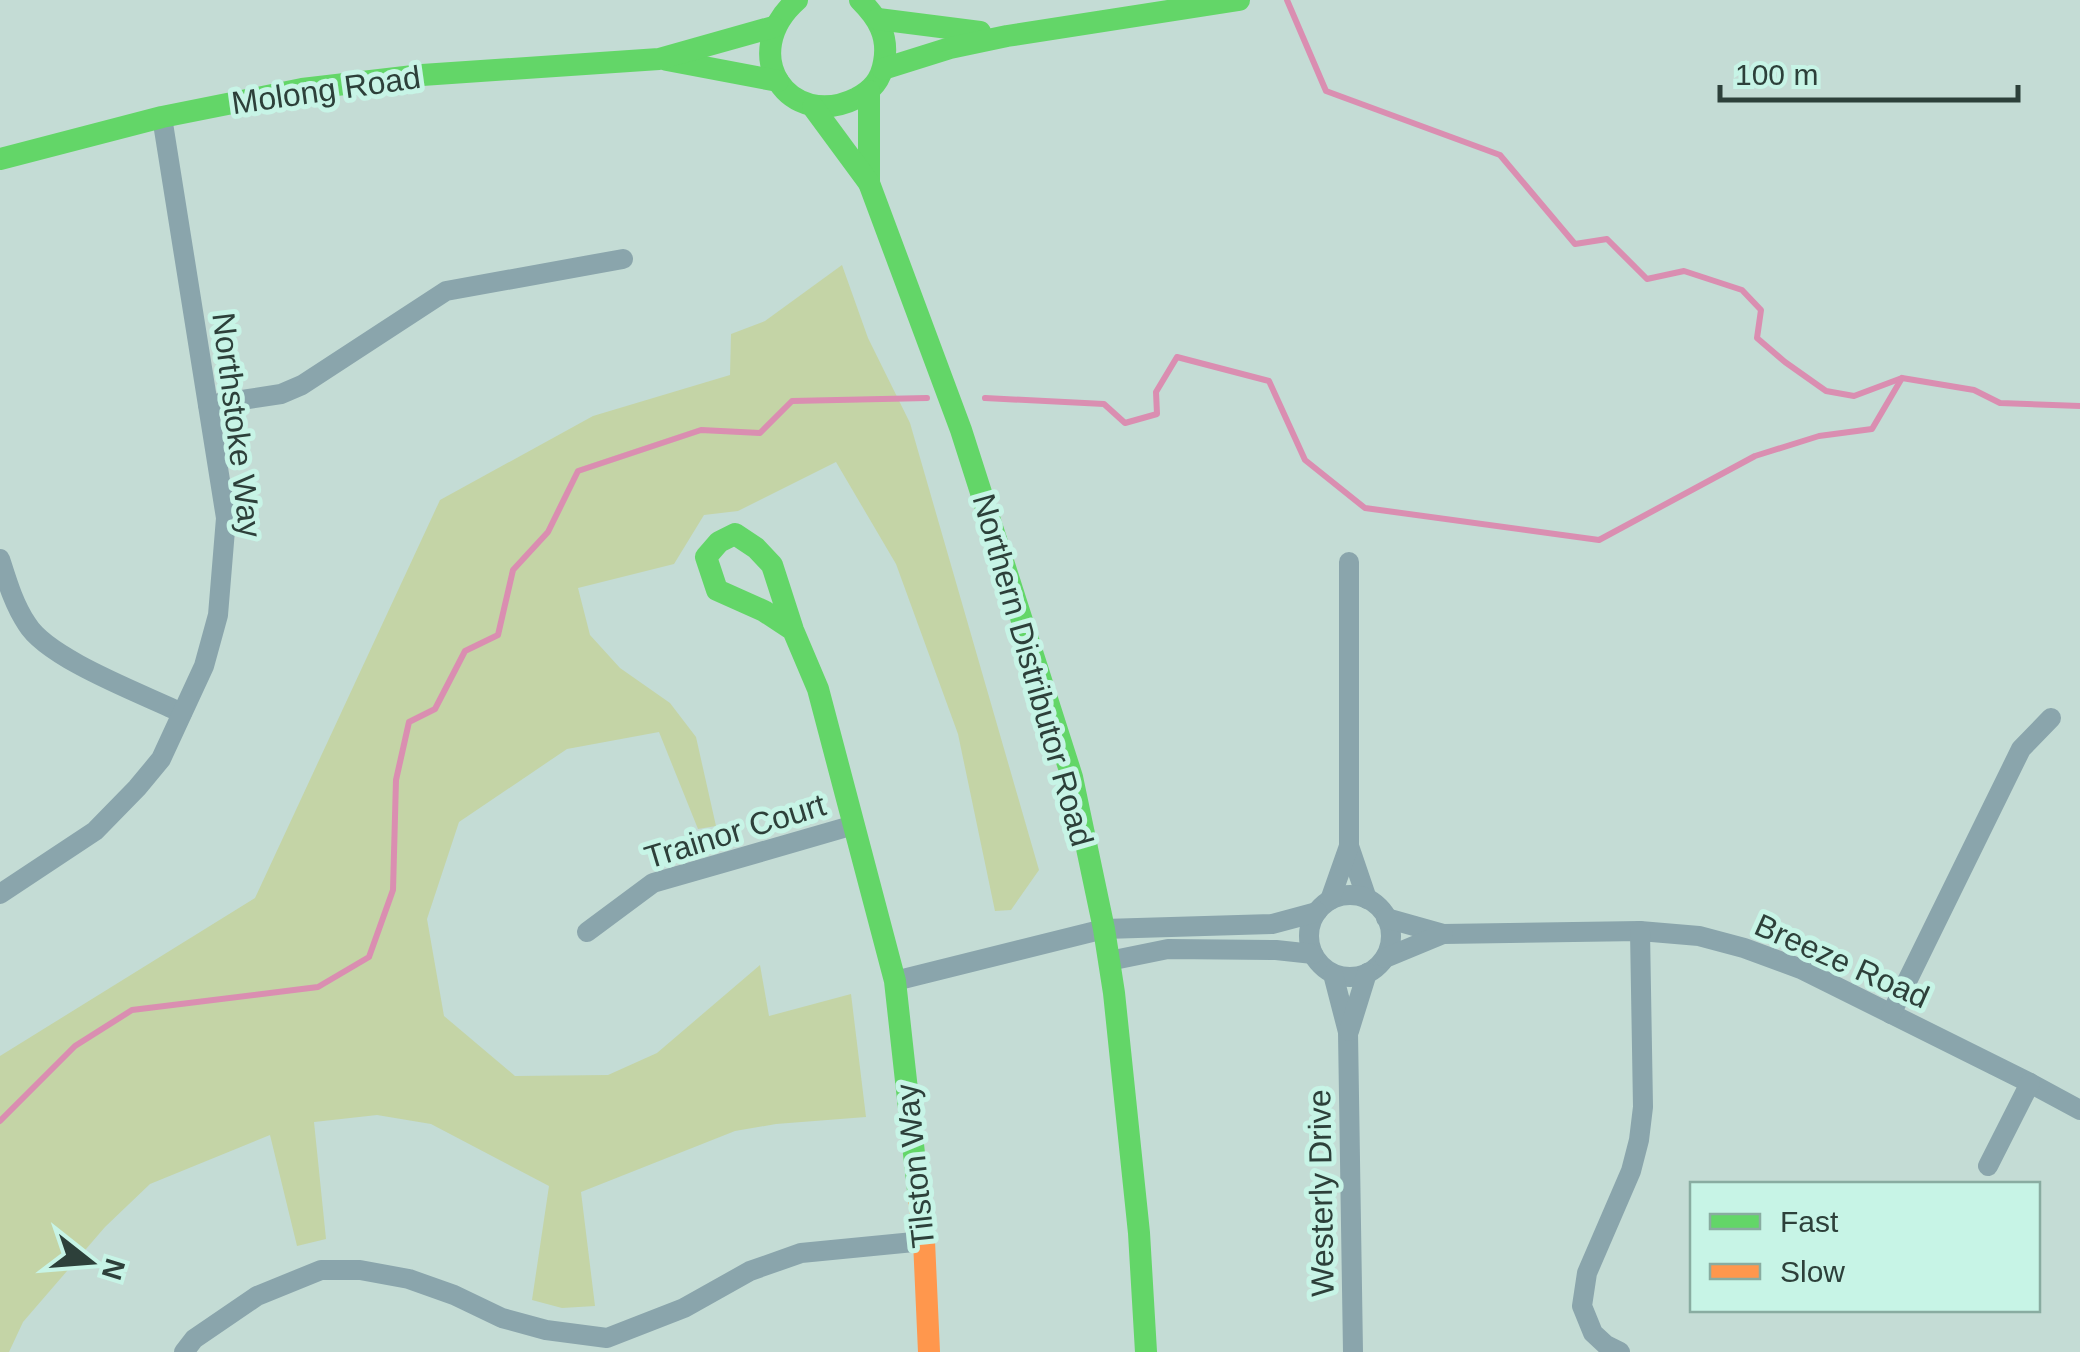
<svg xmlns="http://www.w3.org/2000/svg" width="2080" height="1352" viewBox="0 0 2080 1352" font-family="Arial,sans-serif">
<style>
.green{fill:#c4d4a6}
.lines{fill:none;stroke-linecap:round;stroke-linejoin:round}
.stream{stroke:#da8eb1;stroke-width:6}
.street{stroke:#8aa5ac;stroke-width:20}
.fast{stroke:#63d668;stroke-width:22}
.slow{stroke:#ff974d;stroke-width:22}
.labels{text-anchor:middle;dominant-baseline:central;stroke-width:10;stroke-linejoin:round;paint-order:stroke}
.street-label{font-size:32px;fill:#2d403a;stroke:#c7f4e6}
</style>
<rect width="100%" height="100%" fill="#c4dcd5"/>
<path class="green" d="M842,265L868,338L910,423L1039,870L1011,910L995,911L958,734L896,564L836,462L738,511L704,515L674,564L578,588L590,635L620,668L670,703L696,737L716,826L698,829L659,732L567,749L459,822L427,919L444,1016L515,1076L608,1075L657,1053L760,965L769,1016L851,994L866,1117L776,1124L735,1131L581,1192L595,1306L562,1308L532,1300L549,1186L431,1124L377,1115L314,1122L326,1239L297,1246L270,1135L150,1184L105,1227L23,1322L9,1352H0V1056L255,898L440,500L593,416L730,375L731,334L765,321Z"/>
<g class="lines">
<g class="stream">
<path d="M1287,0L1326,91L1500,155L1575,244L1607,239L1647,279L1684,271L1742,290L1761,310L1757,338L1785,362L1826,391L1854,396L1902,378L1974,390L2000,403L2080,406"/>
<path d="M985,398L1104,404L1125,423L1157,414L1156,392L1177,357L1269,381L1305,460L1365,508L1599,540L1755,456L1819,436L1872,429L1902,378"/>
<path d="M0,1121L75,1046L132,1010L318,987L369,957L393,890L396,780L409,722L435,709L465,651L498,635L513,570L548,532L578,471L701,430L760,433L792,401L927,398"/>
</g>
<g class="street">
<path d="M208,405L281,394L302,385L446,291L623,259"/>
<path d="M0,559C7,581 14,605 27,624C48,659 143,694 182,713"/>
<path d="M1349,846L1367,899"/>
<path d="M0,894L95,831L137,788L161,759L204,666L218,615L226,518L162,117"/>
<circle cx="1350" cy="936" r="41"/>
<path d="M1330,900L1349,846V562"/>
<path d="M1386,918L1443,934L1640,931L1699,936L1744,948L1801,969L2030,1083L2080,1110"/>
<path d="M587,932L653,883L854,825"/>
<path d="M1385,958L1443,934"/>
<path d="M1109,961L1168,949L1276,950L1313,954"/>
<path d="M1333,974L1348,1032L1353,1352"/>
<path d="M895,981L1104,929L1272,924L1317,912"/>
<path d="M1891,1014L2021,749L2051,718"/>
<path d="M1349,1031L1367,973"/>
<path d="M1988,1166L2030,1083"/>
<path d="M184,1352L194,1339L257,1296L321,1270H360L409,1279L454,1295L502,1318L546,1330L607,1338L684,1308L750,1271L801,1253L924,1241"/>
<path d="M1620,1352L1606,1345L1593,1333L1582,1306L1587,1273L1631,1171L1639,1140L1643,1107L1640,931"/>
</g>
<g class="fast">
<path d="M797,0C736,54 789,132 857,98C872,90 881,80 884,62C889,36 878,18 860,0"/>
<path d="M878,19L980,32"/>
<path d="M667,60L778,81"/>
<path d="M883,69L950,48L1007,36L1239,0"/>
<path d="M869,91V183"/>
<path d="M813,107L869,183L961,430L1072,777L1104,929L1114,993L1139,1233L1146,1352"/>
<path d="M0,159L162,117L302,89L422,75L659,59L773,27"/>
<path d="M793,630L764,611L717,590L706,557L719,542L735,534L756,548L772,565L793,630L818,689L895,981L919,1199"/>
</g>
<path class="slow" d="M919,1199L924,1241L929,1352"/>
</g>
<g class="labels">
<g class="street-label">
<text transform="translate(326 90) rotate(-8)">Molong Road</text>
<text transform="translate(237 425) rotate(83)">Northstoke Way</text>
<text transform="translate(1033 670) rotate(74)">Northern Distributor Road</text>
<text transform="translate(735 831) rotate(-17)">Trainor Court</text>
<text transform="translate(1842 961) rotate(24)">Breeze Road</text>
<text transform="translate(915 1166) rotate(-96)">Tilston Way</text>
<text transform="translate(1321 1193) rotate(-91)">Westerly Drive</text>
</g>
</g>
<rect x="1690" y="1182" width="350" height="130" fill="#c7f4e6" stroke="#89aca1" stroke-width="2.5"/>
<rect x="1710" y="1214" width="50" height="15" fill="#63d668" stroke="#89aca1" stroke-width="2.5"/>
<text x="1780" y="1232" font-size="30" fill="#2d403a">Fast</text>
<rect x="1710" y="1264" width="50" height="15" fill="#ff974d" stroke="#89aca1" stroke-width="2.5"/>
<text x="1780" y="1282" font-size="30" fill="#2d403a">Slow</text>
<g transform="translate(90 1262) rotate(107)" stroke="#c7f4e6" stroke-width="8" paint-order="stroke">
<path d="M0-8L18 38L0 25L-18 38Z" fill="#2d403a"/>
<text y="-15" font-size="28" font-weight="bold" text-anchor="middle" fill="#2d403a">N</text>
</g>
<path d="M1720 85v15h298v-15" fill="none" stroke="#2d403a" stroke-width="5"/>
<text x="1735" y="85" font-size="30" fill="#2d403a" stroke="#c7f4e6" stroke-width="8" paint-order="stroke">100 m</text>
</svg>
